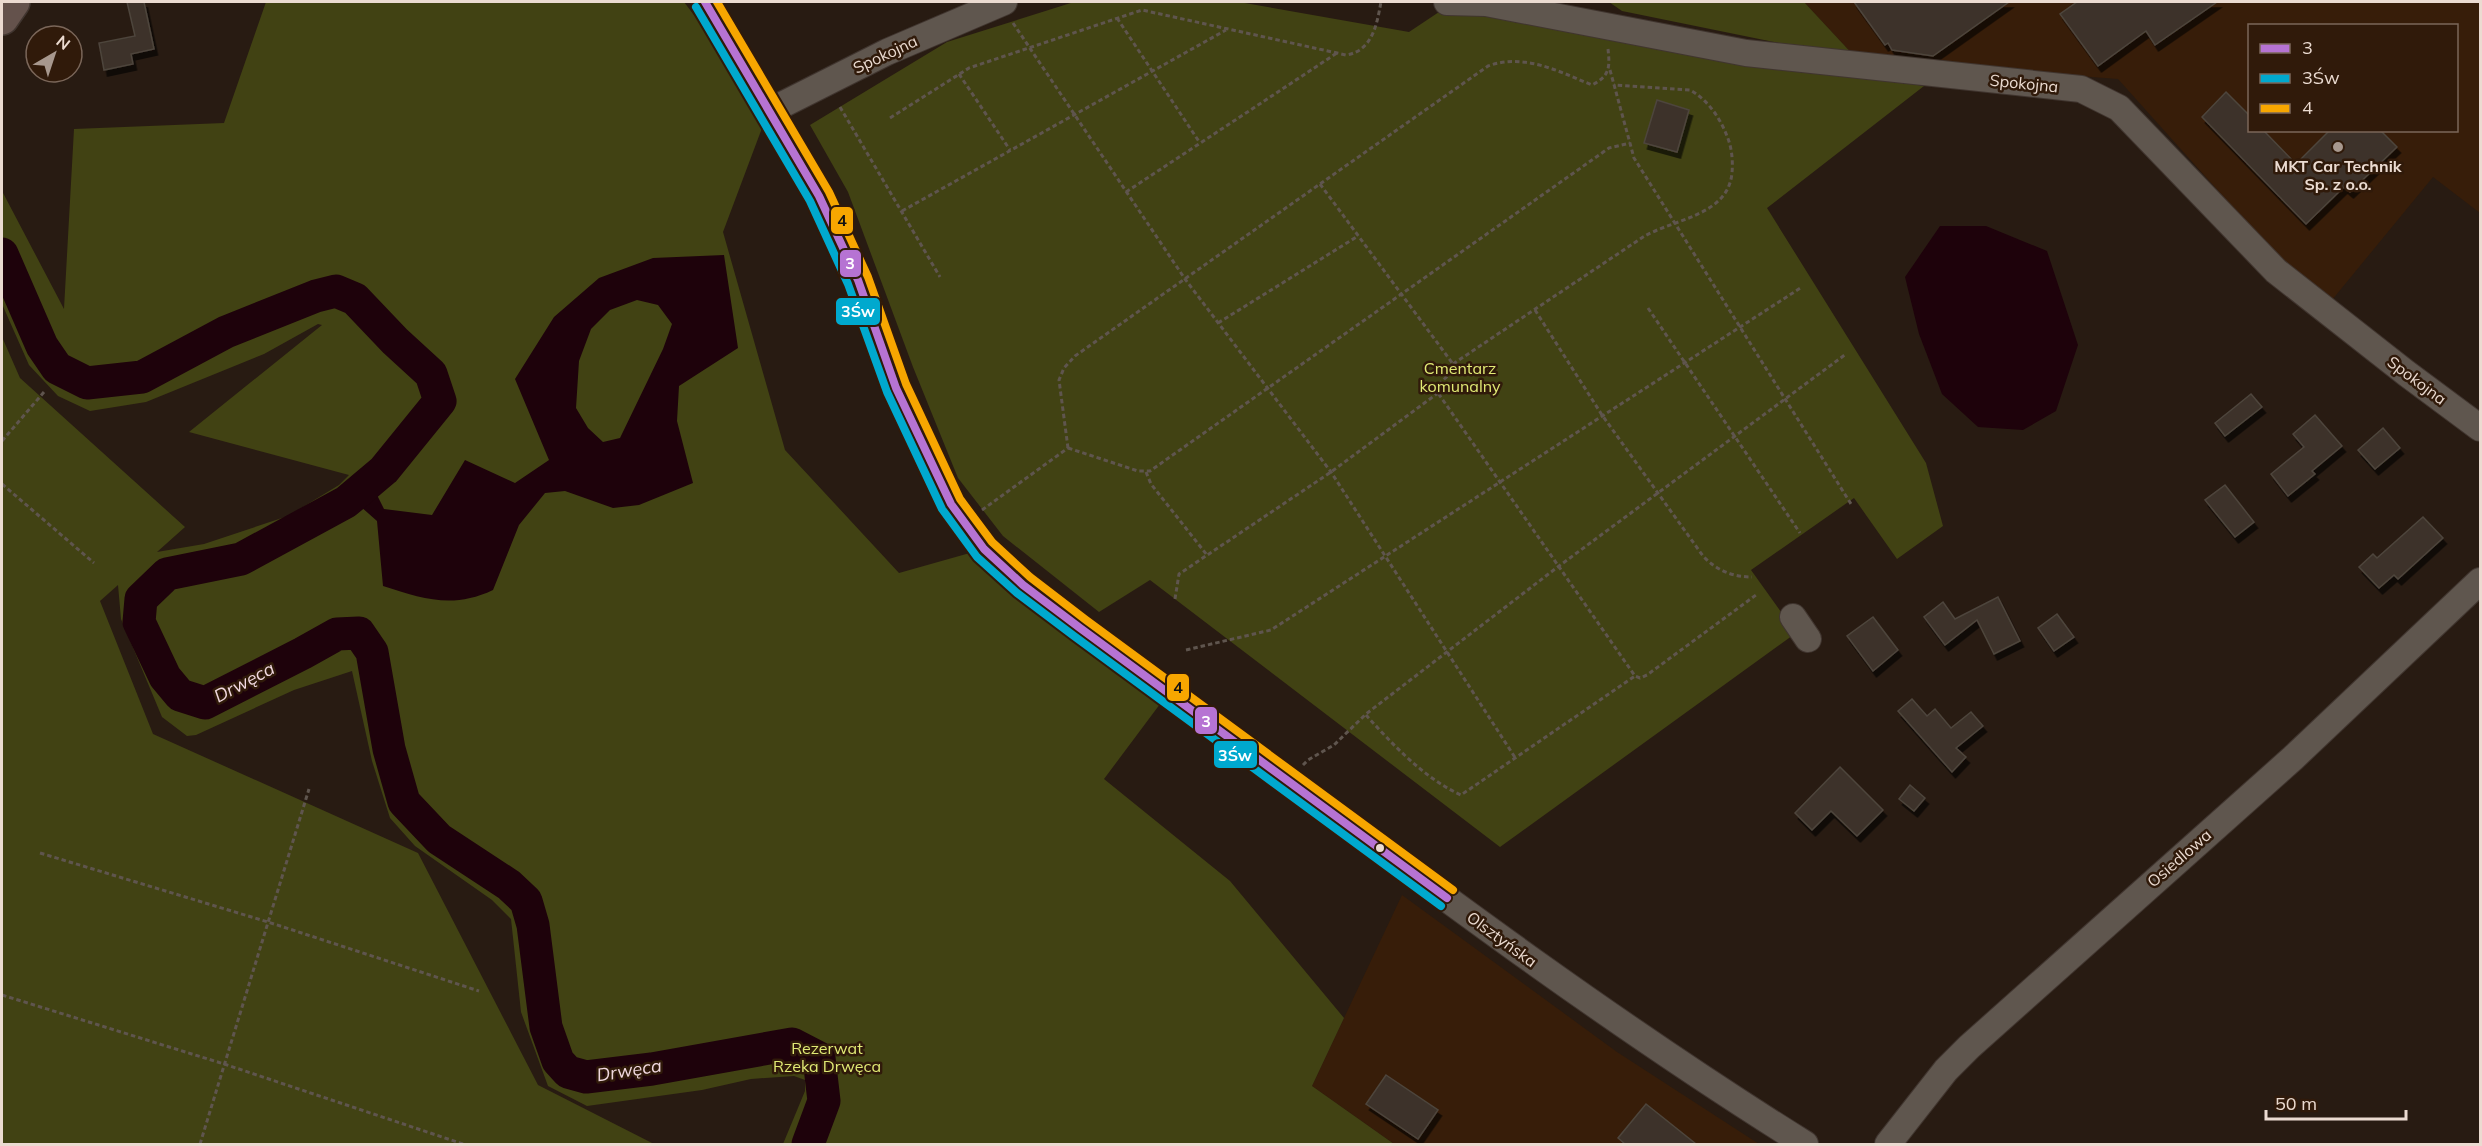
<svg xmlns="http://www.w3.org/2000/svg" width="2482" height="1146" viewBox="0 0 2482 1146" font-family="Mulish,sans-serif">
<style>
.built{fill:#371d09;fill-rule:evenodd}
.green{fill:#414213}
.water{fill:#1e020b;fill-rule:evenodd}
.lines{fill:none;stroke-linecap:round;stroke-linejoin:round}
.river{stroke:#1e020b;stroke-width:33}
.building{fill:#3c332a;stroke:#4e453c;stroke-width:1.5;filter:url(#shadow)}
.minor-casing{stroke:#40352f;stroke-width:28}
.highway-casing{stroke:#40352f;stroke-width:36}
.path{stroke:#5f554e;stroke-width:3;stroke-dasharray:4.5 3;stroke-linecap:butt}
.minor{stroke:#5f564e;stroke-width:26}
.highway{stroke:#64524c;stroke-width:33}
.bus-1-casing{stroke:#301a0a;stroke-width:12}
.bus-2-casing{stroke:#301a0a;stroke-width:12}
.bus-3-casing{stroke:#301a0a;stroke-width:12}
.bus-1{stroke:#b673d3;stroke-width:8}
.bus-2{stroke:#00a9ce;stroke-width:8}
.bus-3{stroke:#f7a600;stroke-width:8}
.poi-dot{fill:#a7988e;stroke:#301a0a;stroke-width:2}
.bus-dot{fill:#ebdbd1;stroke:#301a0a;stroke-width:2}
.labels{text-anchor:middle;dominant-baseline:central;stroke-width:5;stroke-linejoin:round;paint-order:stroke}
.street-label{font-size:16px;fill:#ebdbd1;stroke:#301a0a}
.poi-label{font-size:16px;font-weight:bold;fill:#ebdbd1;stroke:#301a0a}
.park-label{font-size:16px;fill:#e1ea75;stroke:#301a0a}
.water-label{font-size:18px;font-style:italic;fill:#f1d9e0;stroke:#301a0a}
.line-badge{stroke:#301a0a;stroke-width:2}
.badge-label{font-size:16px;text-anchor:middle;font-weight:bold;fill:#fff}
.pale-badge-label{font-size:16px;text-anchor:middle;font-weight:bold;fill:#111}
</style>
<defs>
<filter id="shadow"><feDropShadow dx="3.5" dy="6" stdDeviation="0" flood-color="#0009"/></filter>
</defs>
<rect width="100%" height="100%" fill="#281b12"/>
<g class="built">
<path d="M1804,2H2480V213L2433,177L2332,300L2282,262L2118,79L1857,59ZM2250,26H2456V130H2250Z"/>
<path d="M1402,895L1617,1052L1759,1144H1394L1312,1086Z"/>
</g>
<g class="green">
<path d="M266,2H684L768,112L723,232L785,450L899,573L984,549L1169,692L1104,779L1230,881L1344,1018L1312,1086L1394,1144H783L805,1091V1080L794,1076L751,1079L702,1090L587,1106L548,1086L521,1012L511,919L492,900L415,846L390,818L372,761L352,671L294,690L196,735L187,736L162,717L121,619L118,585L100,601L153,734L418,853L538,1085L654,1144H2V337L20,378L185,527L157,552L204,544L288,516L339,485L349,475L189,432L322,325L318,324L264,354L146,402L90,411L58,396L29,365L2,304V191L64,309L74,129L224,123Z"/>
<path d="M1074,2H1239L1409,32L1439,12L1491,15L1924,86L1767,208L1926,463L1943,526L1897,559L1854,498L1751,570L1796,633L1500,847L1150,580L1099,612L1003,536L958,478L913,367L848,192L810,125L947,42Z"/>
<path d="M1609,2H1804L1857,59L1622,11Z"/>
</g>
<g class="water">
<path d="M1940,226H1986L2047,251L2078,345L2056,411L2023,430L1978,427L1942,394L1919,334L1905,277Z"/>
<path d="M724,255L738,348L679,386L677,421L693,483L639,505L613,508L565,491L545,493L519,525L493,590C453,609 423,599 383,586L377,521L351,498L370,481L384,509L432,515L465,460L515,483L549,460L515,379L554,317L599,278L653,258ZM637,300L658,305L672,324L663,349L620,438L603,442L588,428L576,408L579,361L591,329L610,310Z"/>
</g>
<g class="lines">
<path class="river" d="M2,254L42,346L57,368L87,383L142,377L226,332L316,296L336,291L355,299L395,341L431,374L440,401L384,470L346,502L241,559L167,574L141,599L139,622L165,677L180,695L205,703L303,653L337,634L359,633L372,652L389,749L404,802L439,839L509,885L526,901L533,925L546,1027L558,1061L568,1072L586,1077L652,1069L792,1044L819,1058L824,1101L808,1144"/>
</g>
<g class="building">
<path d="M127,2H144L154,49L131,54L133,64L104,70L99,43L135,36Z"/>
<path d="M1854,2H2009L1933,56L1892,50L1888,43L1885,45Z"/>
<path d="M2077,2H2217L2155,45L2146,31L2098,66L2060,14Z"/>
<path d="M2226,92L2250,116V130H2263L2296,164L2330,130H2380L2397,147L2350,192L2344,187L2306,224L2202,117Z"/>
<path d="M1657,100L1689,110L1677,152L1644,143Z"/>
<path d="M2251,394L2262,407L2225,436L2215,423Z"/>
<path d="M2315,415L2342,446L2312,471L2315,474L2288,496L2271,474L2304,447L2293,434Z"/>
<path d="M2383,428L2400,448L2375,469L2358,450Z"/>
<path d="M2225,485L2254,522L2235,537L2205,500Z"/>
<path d="M2423,517L2443,538L2398,579L2394,575L2379,588L2359,567L2373,554L2377,558Z"/>
<path d="M1998,597L2020,641L1994,654L1977,620L1945,645L1924,617L1943,602L1955,619Z"/>
<path d="M2057,614L2074,637L2054,651L2038,628Z"/>
<path d="M1873,617L1898,650L1873,671L1847,636Z"/>
<path d="M1912,699L1927,716L1935,709L1951,728L1971,712L1983,726L1956,748L1966,757L1952,772L1898,711Z"/>
<path d="M1840,767L1883,810L1857,836L1831,811L1812,830L1795,813Z"/>
<path d="M1910,785L1925,798L1914,811L1899,799Z"/>
<path d="M1386,1075L1438,1110L1418,1139L1366,1104Z"/>
<path d="M1646,1104L1696,1144H1625L1618,1138Z"/>
</g>
<g class="lines">
<g class="minor-casing">
<g id="minor">
<path d="M705,2L819,196L858,280L896,388L951,504L984,549L1023,585L1080,628C1320,802 1553,987 1805,1144"/>
<path d="M1447,2L1486,3L1746,53L2081,89L2119,108L2276,271L2406,373L2480,428"/>
<path d="M768,112L887,52L1004,2"/>
<path d="M1793,617L1808,639"/>
<path d="M1888,1144L1946,1070L1969,1047L2293,758L2480,581"/>
</g>
</g>
<g class="highway-casing">
<path id="highway" d="M2,18L13,2"/>
</g>
<g class="path">
<path d="M1117,18L1200,143"/>
<path d="M1013,23L1185,279L1331,472L1516,759"/>
<path d="M1610,70L1634,158L1851,504"/>
<path d="M959,74L1010,150"/>
<path d="M840,107L940,277"/>
<path d="M890,118L969,68L1142,10L1346,55C1373,51 1377,23 1381,2"/>
<path d="M1320,184L1453,364L1455,369L1436,387L1438,393L1635,676L1640,678L1647,675L1756,595"/>
<path d="M1126,192L1337,53"/>
<path d="M902,211L1226,30"/>
<path d="M1648,308L1800,533"/>
<path d="M1535,310L1602,415L1703,556C1716,570 1732,577 1752,577"/>
<path d="M1218,323L1358,236"/>
<path d="M1453,364L1643,237C1673,219 1728,216 1732,173C1733,161 1732,148 1727,136C1720,118 1708,100 1690,90L1614,85"/>
<path d="M2,441L44,392"/>
<path d="M1068,448L1059,380L1064,368L1075,356L1488,66C1524,53 1558,71 1592,85C1610,76 1610,67 1608,49"/>
<path d="M1068,448L1138,471H1150L1609,148L1630,143"/>
<path d="M1146,472L1151,484L1207,555"/>
<path d="M2,484L94,563"/>
<path d="M982,510L1068,448"/>
<path d="M1175,599L1179,574L1331,472L1438,393"/>
<path d="M1186,650L1271,630L1802,287"/>
<path d="M1366,715C1392,744 1425,779 1461,795L1635,676"/>
<path d="M1303,765L1308,760L1334,745L1366,714L1555,569L1846,354"/>
<path d="M40,853L268,922L479,991"/>
<path d="M2,995L224,1064L463,1144"/>
<path d="M200,1144L309,789"/>
</g>
<use href="#minor" class="minor"/>
<use href="#highway" class="highway"/>
<g class="bus-1-casing">
<path id="bus-1" d="M705,2L819,196L858,280L896,388L951,504L984,549L1023,585L1080,628L1447,898"/>
</g>
<g class="bus-2-casing">
<path id="bus-2" d="M696,7L810,201L848,284L887,392L942,509L977,557L1017,593L1074,636L1441,906"/>
</g>
<g class="bus-3-casing">
<path id="bus-3" d="M717,2L829,192L868,277L906,384L960,499L992,542L1030,577L1086,620L1453,890"/>
</g>
<use href="#bus-1" class="bus-1"/>
<use href="#bus-2" class="bus-2"/>
<use href="#bus-3" class="bus-3"/>
</g>
<circle class="poi-dot" cx="2338" cy="147" r="6"/>
<circle class="bus-dot" cx="1380" cy="848" r="5"/>
<g class="labels">
<g class="street-label">
<text transform="translate(885 54) rotate(-25)">Spokojna</text>
<text transform="translate(2024 83) rotate(6)">Spokojna</text>
<text transform="translate(2417 380) rotate(37)">Spokojna</text>
<text transform="translate(2179 858) rotate(-41)">Osiedlowa</text>
<text transform="translate(1502 939) rotate(36)">Olsztyńska</text>
</g>
<g class="poi-label">
<text x="2338" y="166">MKT Car Technik<tspan x="2338" dy="18">Sp. z o.o.</tspan></text>
</g>
<g class="park-label">
<text x="1460" y="368">Cmentarz<tspan x="1460" dy="18">komunalny</tspan></text>
<text x="827" y="1048">Rezerwat<tspan x="827" dy="18">Rzeka Drwęca</tspan></text>
</g>
<g class="water-label">
<text transform="translate(244 682) rotate(-28)">Drwęca</text>
<text transform="translate(629 1070) rotate(-9)">Drwęca</text>
</g>
</g>
<g class="line-badge">
<rect x="830" y="206" width="24" height="29" rx="6" fill="#f7a600"/>
<rect x="839" y="249" width="23" height="29" rx="6" fill="#b673d3"/>
<rect x="835" y="297" width="46" height="29" rx="6" fill="#00a9ce"/>
<rect x="1166" y="673" width="24" height="29" rx="6" fill="#f7a600"/>
<rect x="1194" y="706" width="24" height="29" rx="6" fill="#b673d3"/>
<rect x="1213" y="740" width="45" height="29" rx="6" fill="#00a9ce"/>
</g>
<g class="badge-label">
<text x="850" y="269">3</text>
<text x="858" y="317">3Św</text>
<text x="1206" y="727">3</text>
<text x="1235" y="761">3Św</text>
</g>
<g class="pale-badge-label">
<text x="842" y="226">4</text>
<text x="1178" y="693">4</text>
</g>
<rect width="2482" height="1146" fill="none" stroke="#ebdbd1" stroke-width="6"/>
<rect x="2248" y="24" width="210" height="108" fill="#301a0a" stroke="#7b675a" stroke-width="1.5"/>
<rect x="2260" y="44" width="30" height="9" fill="#b673d3" stroke="#7b675a" stroke-width="1.5"/>
<text x="2302" y="54" font-size="18" fill="#ebdbd1">3</text>
<rect x="2260" y="74" width="30" height="9" fill="#00a9ce" stroke="#7b675a" stroke-width="1.5"/>
<text x="2302" y="84" font-size="18" fill="#ebdbd1">3Św</text>
<rect x="2260" y="104" width="30" height="9" fill="#f7a600" stroke="#7b675a" stroke-width="1.5"/>
<text x="2302" y="114" font-size="18" fill="#ebdbd1">4</text>
<g transform="translate(54 54) rotate(39)"><circle r="28" fill="#301a0a" stroke="#7b675a" stroke-width="1.5"/>
<path d="M0-4.5L10 22L0 15L-10 22Z" fill="#a7988e"/>
<text y="-9" font-size="16" font-weight="bold" text-anchor="middle" fill="#ebdbd1">N</text>
</g>
<path d="M2266 1110v9h140v-9" fill="none" stroke="#ebdbd1" stroke-width="3"/>
<text x="2275" y="1110" font-size="18" fill="#ebdbd1" stroke="#301a0a" stroke-width="4.5" paint-order="stroke">50 m</text>
</svg>
